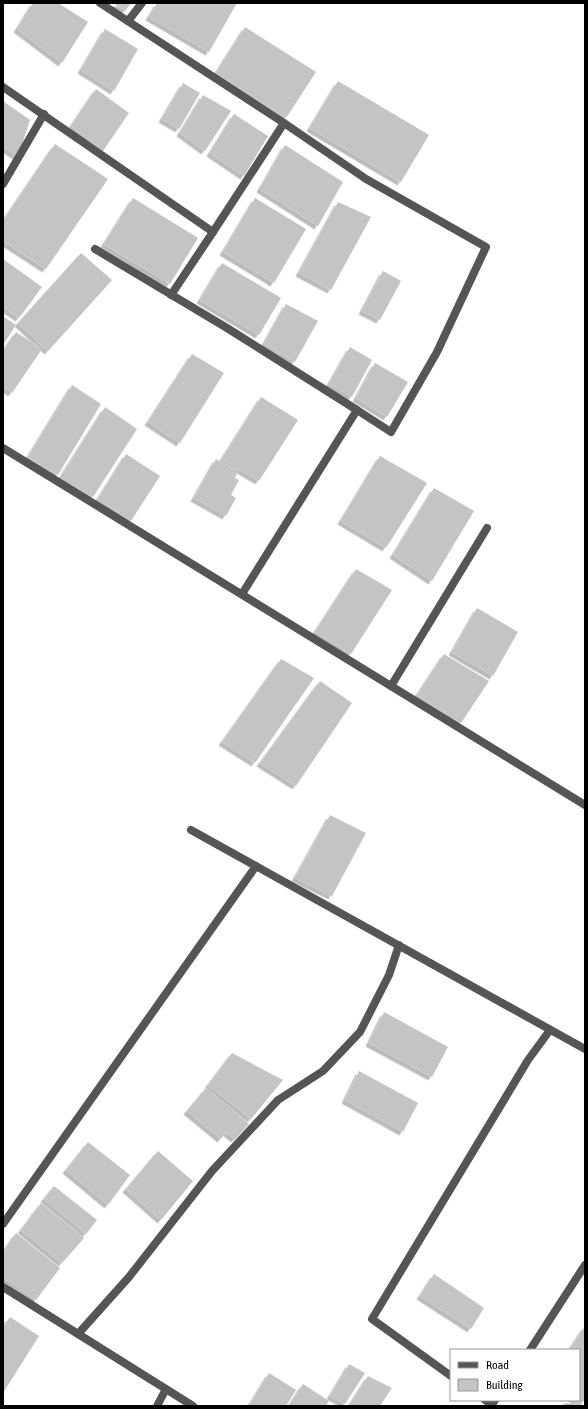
<svg xmlns="http://www.w3.org/2000/svg" width="588" height="1409" viewBox="0 0 588 1409" font-family="'Asap Condensed',sans-serif">
<style>
.building{fill:#c4c4c4;filter:url(#shadow)}
.lines{fill:none;stroke-linecap:round;stroke-linejoin:round}
.street{stroke:#555;stroke-width:8}
</style>
<defs>
<filter id="shadow"><feDropShadow dx="-3.5" dy="3.5" stdDeviation="0" flood-color="#0004"/></filter>
</defs>
<rect width="100%" height="100%" fill="#fff"/>
<g class="building">
<path d="M33,3H58L88,22L62,63L17,29Z"/>
<path d="M113,3H131L125,11Z"/>
<path d="M157,3H237L209,52L149,17Z"/>
<path d="M245,27L316,72L286,118L216,73Z"/>
<path d="M105,29L138,49L114,91L81,70Z"/>
<path d="M338,81L429,135L401,182L310,128Z"/>
<path d="M183,83L200,93L179,129L162,119Z"/>
<path d="M96,89L129,113L103,151L71,126Z"/>
<path d="M203,95L231,111L205,151L180,133Z"/>
<path d="M3,101L30,120L18,157L3,147Z"/>
<path d="M234,114L268,136L244,176L210,153Z"/>
<path d="M55,144L108,179L46,269L3,241V221Z"/>
<path d="M285,145L343,182L318,226L260,189Z"/>
<path d="M133,198L198,238L170,284L104,244Z"/>
<path d="M255,198L306,229L274,283L223,252Z"/>
<path d="M338,202L371,217L331,290L299,273Z"/>
<path d="M81,253L112,280L48,351L18,323Z"/>
<path d="M3,259L42,287L19,318L3,307Z"/>
<path d="M222,263L281,298L259,335L200,300Z"/>
<path d="M383,271L401,281L380,320L362,311Z"/>
<path d="M286,304L318,321L295,362L264,344Z"/>
<path d="M3,316L16,325L3,345Z"/>
<path d="M16,332L42,349L12,393L3,387V351Z"/>
<path d="M350,347L372,360L352,397L329,384Z"/>
<path d="M192,354L224,373L180,443L148,422Z"/>
<path d="M375,363L408,382L387,417L356,398Z"/>
<path d="M72,385L101,404L58,475L28,457Z"/>
<path d="M261,397L298,420L259,481L222,459Z"/>
<path d="M105,407L137,429L93,497L60,478Z"/>
<path d="M126,454L160,476L131,521L98,499Z"/>
<path d="M380,456L427,483L386,548L341,521Z"/>
<path d="M216,459L238,471L235,478L239,480L231,495L236,498L226,516L194,498Z"/>
<path d="M434,488L474,511L432,581L393,555Z"/>
<path d="M356,569L392,590L351,654L315,632Z"/>
<path d="M477,608L518,632L493,676L452,652Z"/>
<path d="M444,654L489,681L461,723L417,695Z"/>
<path d="M281,659L314,678L255,763L222,742Z"/>
<path d="M320,681L352,703L296,786L260,763Z"/>
<path d="M330,815L366,833L332,896L295,878Z"/>
<path d="M384,1012L448,1047L432,1077L369,1043Z"/>
<path d="M232,1053L283,1080L251,1119L208,1085Z"/>
<path d="M359,1071L418,1103L403,1132L345,1100Z"/>
<path d="M206,1088L249,1124L235,1139L226,1132L221,1139L187,1111Z"/>
<path d="M88,1142L130,1175L108,1205L66,1170Z"/>
<path d="M158,1151L193,1181L161,1220L126,1189Z"/>
<path d="M54,1186L97,1220L86,1234L44,1199Z"/>
<path d="M41,1203L84,1238L62,1263L21,1230Z"/>
<path d="M16,1233L60,1268L36,1300L3,1277V1252Z"/>
<path d="M434,1274L484,1308L471,1329L420,1296Z"/>
<path d="M10,1317L39,1336L3,1393V1328Z"/>
<path d="M585,1326V1399L580,1406H575L566,1400H579V1350H569Z"/>
<path d="M349,1364L365,1373L345,1404L330,1396Z"/>
<path d="M269,1373L296,1390L286,1406H249Z"/>
<path d="M368,1376L392,1388L380,1406H349Z"/>
<path d="M303,1384L329,1401L326,1406H289Z"/>
</g>
<g class="lines">
<g class="street">
<path d="M100,3L284,123"/>
<path d="M128,21L142,3"/>
<path d="M3,87L213,232"/>
<path d="M3,184L44,114"/>
<path d="M95,249L227,328L357,410"/>
<path d="M171,295L213,232L284,123L366,179L486,247L437,352L391,432L357,410L242,594"/>
<path d="M3,448L585,805"/>
<path d="M391,686L487,528"/>
<path d="M191,830L585,1049"/>
<path d="M3,1224L256,866"/>
<path d="M3,1287L193,1406"/>
<path d="M78,1334L129,1277L212,1171L278,1100L323,1071L360,1032L389,975L399,945"/>
<path d="M530,1350L585,1265"/>
<path d="M451,1376L372,1319L528,1060L550,1030"/>
<path d="M485,1400L492,1405L495,1400"/>
<path d="M157,1406L166,1389"/>
</g>
</g>
<rect width="588" height="1409" fill="none" stroke="#000000" stroke-width="8"/>
<rect x="450" y="1349" width="130" height="52" fill="#ffffff" stroke="#999999"/>
<rect x="458" y="1362" width="20" height="6" fill="#555555" stroke="#999999"/>
<text x="486" y="1369" font-size="12" fill="#000000">Road</text>
<rect x="458" y="1379" width="20" height="12" fill="#c4c4c4" stroke="#999999"/>
<text x="486" y="1389" font-size="12" fill="#000000">Building</text>
</svg>
